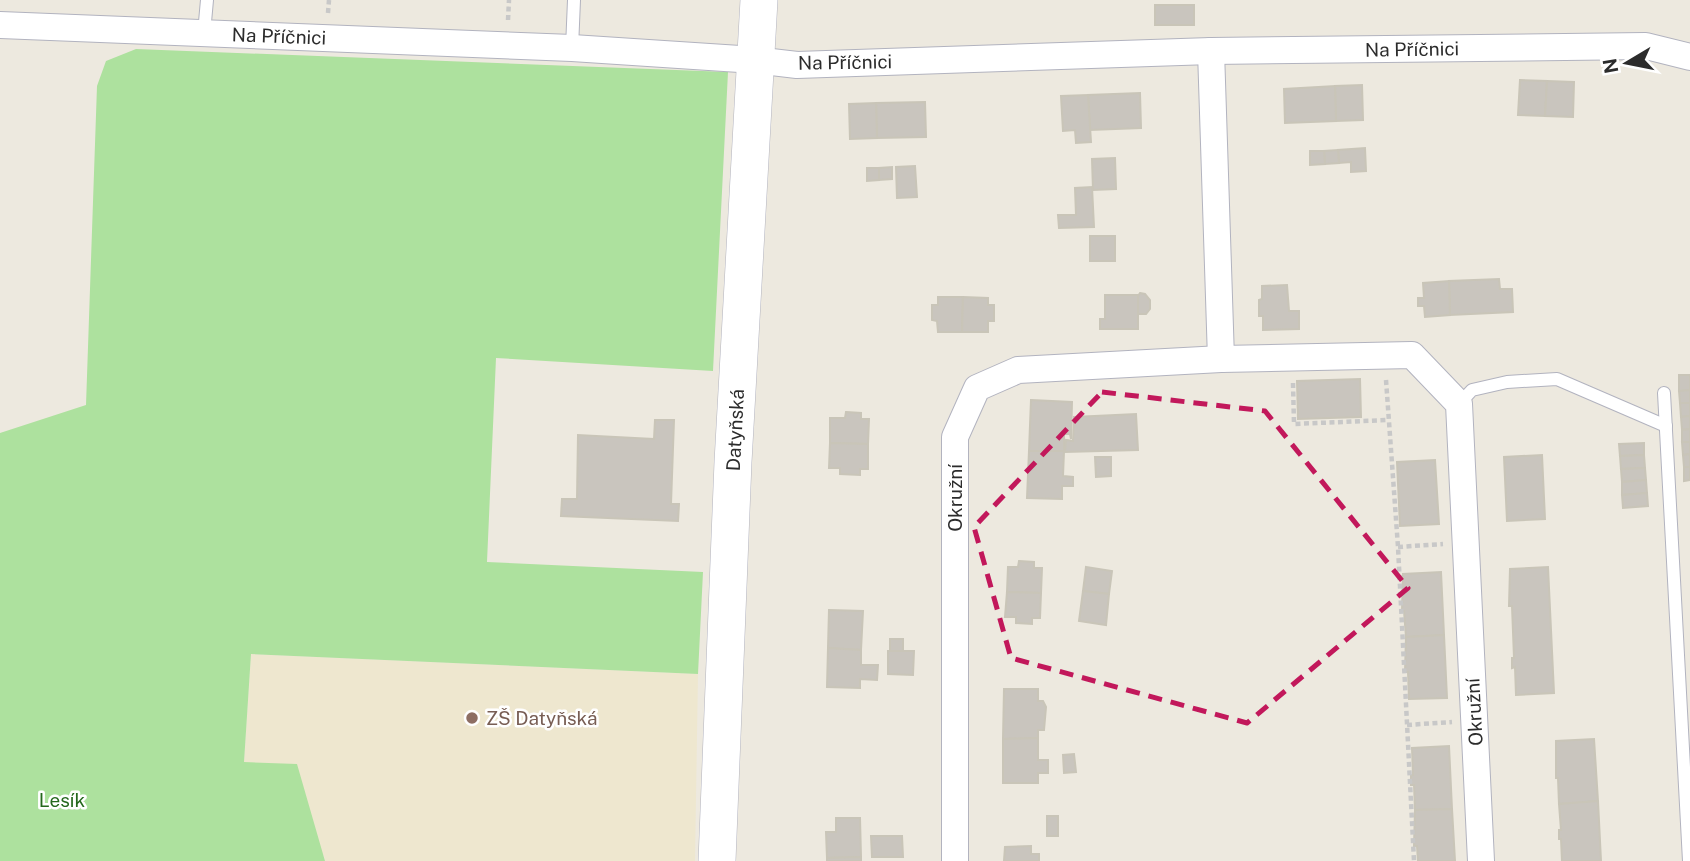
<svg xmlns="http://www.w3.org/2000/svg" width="1690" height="861" viewBox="0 0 1690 861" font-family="'Public Sans',sans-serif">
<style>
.education{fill:#eee7cf}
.green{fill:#ade19e}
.building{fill:#c9c5be;stroke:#c9c5b8;stroke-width:2}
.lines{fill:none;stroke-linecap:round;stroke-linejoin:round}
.lane-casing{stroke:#b2b3bf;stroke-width:14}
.street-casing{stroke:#b2b3bf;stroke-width:28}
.secondary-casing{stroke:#b2b3bf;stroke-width:38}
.path{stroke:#c8c8c8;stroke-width:4.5;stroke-dasharray:5 3.5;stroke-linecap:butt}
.lane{stroke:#fff;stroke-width:12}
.street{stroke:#fff;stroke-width:26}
.secondary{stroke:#fff;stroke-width:37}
.marked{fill:none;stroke:#c2185b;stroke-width:5;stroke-dasharray:14 9;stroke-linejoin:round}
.education-dot{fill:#8d6e63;stroke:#fff;stroke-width:2.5}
.labels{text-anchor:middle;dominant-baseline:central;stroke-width:5;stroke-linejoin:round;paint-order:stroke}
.street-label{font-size:19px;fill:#2c2c2c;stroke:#fff}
.education-label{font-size:19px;fill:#785e54;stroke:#fff;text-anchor:start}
.park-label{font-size:19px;fill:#25681d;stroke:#fff}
</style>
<rect width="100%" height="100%" fill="#ede9df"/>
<path class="education" d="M251,654L698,674L695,861H325L324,856L244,762Z"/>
<path class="green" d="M136,49L728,72L713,371L496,358L487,562L703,572L698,674L251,654L244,762L297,764L325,861H0V433L86,405L97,86L106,61Z"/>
<g class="building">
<rect x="1155" y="5" width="39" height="20"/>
<path d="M1520,80L1547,81L1545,116L1518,115Z"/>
<path d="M1547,81L1574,82L1573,117L1545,116Z"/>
<path d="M1362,85L1363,120L1336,121L1335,86Z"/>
<path d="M1335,86L1336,121L1285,123L1284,89Z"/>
<path d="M1140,93L1141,128L1090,130L1088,95Z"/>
<path d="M1088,95L1091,142L1076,143L1075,130L1063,131L1061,96Z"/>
<path d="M925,102L926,137L877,138L876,103Z"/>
<path d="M876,103L877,138L850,139L849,104Z"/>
<path d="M1365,148L1366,171L1351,172V162L1339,163L1338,150Z"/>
<path d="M1338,150L1339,163L1325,164L1324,151Z"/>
<path d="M1310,151H1324L1325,164L1310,165Z"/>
<path d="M1115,158L1116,189L1093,190L1092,159Z"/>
<path d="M915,166L917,197L897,198L896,167Z"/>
<path d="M892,167V179L879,180V168Z"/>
<path d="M867,168H879V180L867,181Z"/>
<path d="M1092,187L1094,227L1059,228L1058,215H1076L1075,188Z"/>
<rect x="1090" y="236" width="25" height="25"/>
<path d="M1499,279L1500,289H1512L1513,312L1450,315L1449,281Z"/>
<path d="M1449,281L1450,315L1425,317L1424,306H1418V298H1424L1423,283Z"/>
<path d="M1287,285L1289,311H1299V329L1263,330V316H1259V300L1262,299V286Z"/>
<path d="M1140,293L1145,294L1150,300V309L1146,314H1137L1138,296Z"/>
<path d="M1105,295H1138V329H1100V319H1105Z"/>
<path d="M938,297H963L962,332H938L937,321L932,320V305H938Z"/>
<path d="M963,297L988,298V305H994V321H988V332H962Z"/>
<path d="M1679,375H1690V390L1679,391Z"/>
<path d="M1360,379L1361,417L1298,419L1297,381Z"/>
<path d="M1690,390V403H1680L1679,391Z"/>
<path d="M1031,400L1072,402L1071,439L1070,434H1064V451H1029Z"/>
<path d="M1680,403H1690V416L1681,417Z"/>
<path d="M846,412L861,413V419H869L868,444L830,443V418H845Z"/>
<path d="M1136,414L1138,450L1065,452L1066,440L1073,441L1074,417Z"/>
<path d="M1690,416V429L1682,430L1681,417Z"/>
<path d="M655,420H674L671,504H679L678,521L561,516L562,499H577L578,435L654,439Z"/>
<path d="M1690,429V442H1682V430Z"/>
<path d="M1682,442H1690V454L1683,455Z"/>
<path d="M830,443L868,444V469H860V475L840,474V468H829Z"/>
<path d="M1644,443V455L1620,456L1619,444Z"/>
<path d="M1029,451H1064L1063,476L1073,477V486H1062V499L1027,498Z"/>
<path d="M1690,454V467H1684L1683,455Z"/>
<path d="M1542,455L1545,519L1507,521L1504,457Z"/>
<path d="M1644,455L1645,468L1621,469L1620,456Z"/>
<path d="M1095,457H1111V476L1096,477Z"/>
<path d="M1435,460L1439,524L1400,526L1397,462Z"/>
<path d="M1684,467H1690V480L1684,481Z"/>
<path d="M1645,468L1646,480L1622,482L1621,469Z"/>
<path d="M1646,480L1647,493L1622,495V482Z"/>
<path d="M1647,493L1648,506L1623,508L1622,495Z"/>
<path d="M1019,561L1034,562V568H1042L1041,593L1007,592L1008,567H1018Z"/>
<path d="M1086,567L1112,571L1109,594L1083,591Z"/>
<path d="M1548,567L1554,693L1516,695L1515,667L1512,668V658H1514L1512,606H1509L1510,569Z"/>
<path d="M1441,572L1444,635L1406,637L1404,611H1402L1403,574Z"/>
<path d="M1083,591L1109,594L1106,625L1079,621Z"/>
<path d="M1007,592L1041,593L1040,618H1032V624L1016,623V617H1005Z"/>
<path d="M829,610L863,611L861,650L828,648Z"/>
<path d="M1444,635L1447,698L1409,699L1408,672H1405L1406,637Z"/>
<rect x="890" y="639" width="13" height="12"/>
<path d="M828,648L861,650V665H878L877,680L860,679V688L827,687Z"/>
<path d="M888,651H914L913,675L888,674Z"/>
<path d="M1004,689H1038V701H1043L1046,707L1044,730H1038V738L1003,739Z"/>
<path d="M1038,738V760H1048V773H1038V783H1003V739Z"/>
<path d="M1594,739L1598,801L1559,804L1558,778H1556V741Z"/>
<path d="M1449,746L1452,809L1415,810L1414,785H1411V775H1413L1412,748Z"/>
<path d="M1074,754L1076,772L1064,773L1063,755Z"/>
<path d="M1598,801L1601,861H1562L1561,839H1559V830H1561L1559,804Z"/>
<path d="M1452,809L1455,861H1418L1417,846H1414L1415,810Z"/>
<rect x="1047" y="816" width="11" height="20"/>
<path d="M836,818H860L861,857L827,858L826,832H836Z"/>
<path d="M871,836H902L903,857H872Z"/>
<path d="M1031,846V854H1039V861H1004L1005,847Z"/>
<path d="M861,857V861H827V858Z"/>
</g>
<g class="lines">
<g class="lane-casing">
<g id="lane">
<path d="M204,33L207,0"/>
<path d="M572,48L574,0"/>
<path d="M1664,393L1689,861"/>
<path d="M1459,404L1472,390L1507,382L1557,379L1666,426"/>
</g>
</g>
<g class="street-casing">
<g id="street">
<path d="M0,25L572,48L755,60L797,65L1211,51L1646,46L1690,57"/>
<path d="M1211,51L1221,359"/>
<path d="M955,861V437L977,388L1018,370L1221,359L1412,355L1459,404L1481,861"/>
</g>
</g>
<g class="secondary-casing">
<path id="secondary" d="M717,861L733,462L759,0"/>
</g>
<g class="path">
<path d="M328,13L329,0"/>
<path d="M508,20L509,0"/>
<path d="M1386,380L1398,547L1414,861"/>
<path d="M1293,383L1294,424L1388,420"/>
<path d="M1398,547L1443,544"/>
<path d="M1407,725L1452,722"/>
</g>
<use href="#lane" class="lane"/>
<use href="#street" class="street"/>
<use href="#secondary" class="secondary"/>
</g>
<path class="marked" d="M1102,392L1265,411L1408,588L1247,723L1011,658L974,527Z"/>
<circle class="education-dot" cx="472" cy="718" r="7"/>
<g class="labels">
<g class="street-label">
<text transform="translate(279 36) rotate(2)">Na Příčnici</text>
<text transform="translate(1412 49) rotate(-1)">Na Příčnici</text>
<text transform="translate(845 62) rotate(-1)">Na Příčnici</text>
<text transform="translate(735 430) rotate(-87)">Datyňská</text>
<text transform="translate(955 498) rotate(-90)">Okružní</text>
<text transform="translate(1474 712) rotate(-93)">Okružní</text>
</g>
<g class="education-label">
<text x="486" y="718">ZŠ Datyňská</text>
</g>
<g class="park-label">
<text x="62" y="800">Lesík</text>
</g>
</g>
<g transform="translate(1627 63) rotate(260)" stroke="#ffffff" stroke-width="5" paint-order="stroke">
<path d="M0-5L12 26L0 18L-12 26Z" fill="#2c2c2c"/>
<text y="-10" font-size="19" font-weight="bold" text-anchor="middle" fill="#2c2c2c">N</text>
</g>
</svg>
